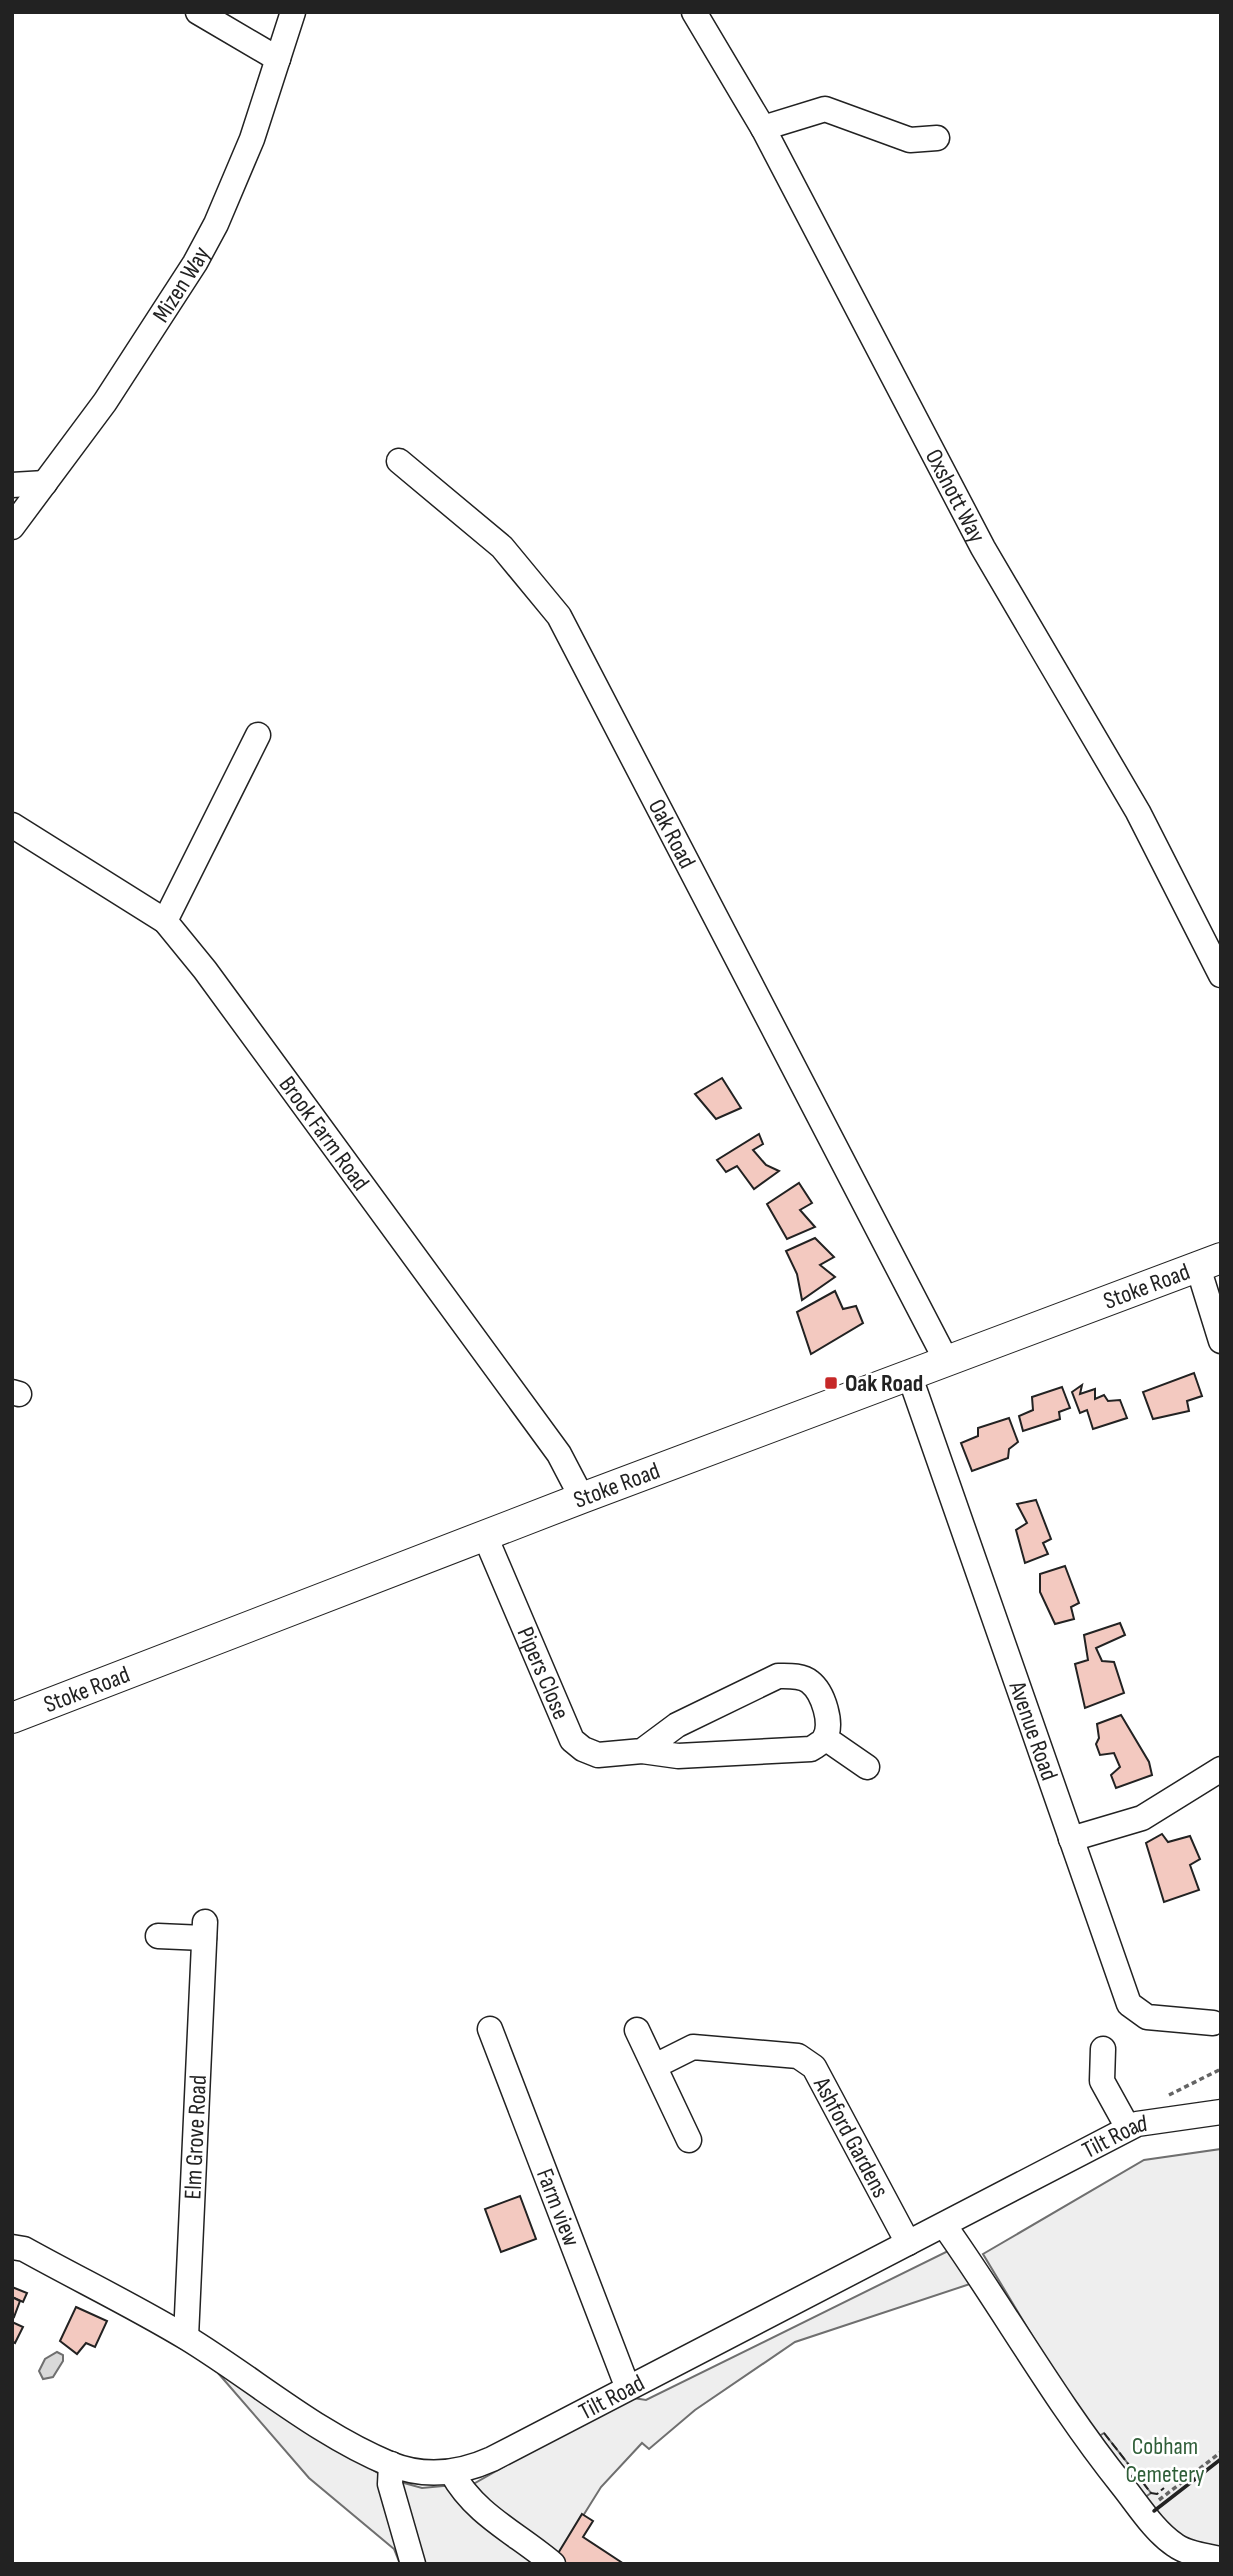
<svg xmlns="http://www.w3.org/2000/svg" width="1233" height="2576" viewBox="0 0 1233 2576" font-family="'Sofia Sans Condensed',sans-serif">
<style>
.green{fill:#eee;stroke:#6f6f6f;stroke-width:2}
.parking{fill:#ededed;stroke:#6f6f6f;stroke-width:2}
.water{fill:#d9d9d9;stroke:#6f6f6f;stroke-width:2}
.building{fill:#f3c9c0;stroke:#222;stroke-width:2}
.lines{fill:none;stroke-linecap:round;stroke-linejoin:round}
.minor-casing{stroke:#222;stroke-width:27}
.major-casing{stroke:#222;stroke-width:32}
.path{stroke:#646464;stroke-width:3.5;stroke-dasharray:5 3.5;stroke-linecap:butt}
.minor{stroke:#fff;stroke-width:24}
.major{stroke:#fff;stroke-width:30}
.fence{stroke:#222;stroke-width:2;stroke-dasharray:9 3.5;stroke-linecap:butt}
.wall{stroke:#222;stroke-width:3.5}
.poi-dot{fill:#c62828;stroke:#fff;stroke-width:2.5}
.labels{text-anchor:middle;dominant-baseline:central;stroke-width:5;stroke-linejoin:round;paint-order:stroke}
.street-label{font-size:24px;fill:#222;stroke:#fff}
.poi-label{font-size:24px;font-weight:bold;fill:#222;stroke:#fff;text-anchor:start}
.park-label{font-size:24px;fill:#2f5e38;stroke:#fff}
</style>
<rect width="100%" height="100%" fill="#fff"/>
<g class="green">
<path d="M1221,2149V2564H1183L1143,2520L983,2254L1144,2160Z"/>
<path d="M950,2250L973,2283L795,2342L695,2410L649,2449L642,2443L601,2487L553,2564H400L394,2549L309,2478L218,2373L386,2478L422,2488L475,2483L627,2397L646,2400Z"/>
</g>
<path class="parking" d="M1104,2433L1151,2493L1141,2500L1093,2440Z"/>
<path class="water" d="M57,2352L63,2355V2361L53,2377L43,2379L39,2371L45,2359Z"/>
<g class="building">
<path d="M722,1078L741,1108L716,1119L695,1094Z"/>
<path d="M759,1134L763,1144L753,1150L766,1165L779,1171L754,1189L737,1166L726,1172L717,1160Z"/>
<path d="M799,1183L812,1203L800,1210L815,1227L787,1239L767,1204Z"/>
<path d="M815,1238L834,1257L820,1265L835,1277L802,1300L797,1274L786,1251Z"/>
<path d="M835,1291L843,1309L856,1306L863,1323L811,1354L797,1312Z"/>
<path d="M1194,1373L1202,1396L1187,1401L1189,1411L1153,1419L1143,1392Z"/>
<path d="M1082,1385L1080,1394L1095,1389V1399L1104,1395L1108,1401L1120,1400L1127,1418L1093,1429L1087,1410L1080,1413L1072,1392Z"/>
<path d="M1062,1387L1070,1408L1059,1412L1060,1419L1023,1431L1019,1416L1033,1410L1032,1397Z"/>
<path d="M1009,1418L1018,1442L1009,1449L1008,1458L972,1471L961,1443L978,1436V1428Z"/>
<path d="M1036,1500L1051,1539L1043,1543L1048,1554L1025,1563L1016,1530L1027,1523L1017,1504Z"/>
<path d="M1065,1566L1079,1603L1071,1607L1074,1619L1055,1624L1040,1592V1574Z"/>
<path d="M1120,1623L1125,1635L1096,1648L1102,1661L1114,1662L1124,1693L1085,1708L1075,1664L1088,1660L1084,1635Z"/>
<path d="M1121,1715L1149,1762L1152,1775L1116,1788L1111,1775L1120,1767L1114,1753L1100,1755L1096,1744L1099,1738L1097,1724Z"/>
<path d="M1162,1834L1168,1842L1190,1836L1200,1859L1190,1865L1199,1890L1164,1902L1146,1843Z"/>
<path d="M520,2196L536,2239L501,2252L485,2209Z"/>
<path d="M12,2287L27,2293L23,2302L12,2297Z"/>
<path d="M12,2297L20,2301L14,2317L12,2316Z"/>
<path d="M76,2307L107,2321L95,2347L86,2343L77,2354L60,2341Z"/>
<path d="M12,2322L23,2327L15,2343L12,2341Z"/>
<path d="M582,2514L593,2521L583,2537L624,2564H561L554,2560Z"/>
</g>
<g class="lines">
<g class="minor-casing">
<g id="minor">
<path d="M198,12L278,59"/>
<path id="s1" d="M694,12L763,128L983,548L1138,812L1221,975"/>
<path d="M763,128L825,109L910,140L937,138"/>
<path id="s2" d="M399,461L502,547L559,616L946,1360"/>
<path d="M12,485L45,483"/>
<path id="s3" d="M12,527L105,402L195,263L216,224L252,139L293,12"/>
<path id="s4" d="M12,825L165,921L205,970L559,1454L582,1498"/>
<path d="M165,921L258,735"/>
<path d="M1198,1267L1221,1341"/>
<path id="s5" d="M909,1374L1129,2004L1147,2017L1213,2023"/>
<path d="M12,1392L19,1394"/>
<path id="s6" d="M485,1536L572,1740L583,1749L598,1755L642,1751L678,1756L811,1749C815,1746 822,1743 824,1739C834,1725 823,1692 810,1682C802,1675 788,1676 778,1676L677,1725L642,1751"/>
<path d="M825,1738L867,1767"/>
<path d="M1071,1839L1142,1818L1221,1769"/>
<path d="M158,1936L204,1938"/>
<path id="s7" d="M490,2029L627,2386"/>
<path d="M637,2030L689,2140"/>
<path d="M1103,2049L1102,2081L1128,2128"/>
<path id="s8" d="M655,2066L693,2047L798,2056L814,2067L908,2243"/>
<path d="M944,2225C1005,2311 1056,2403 1122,2485C1138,2505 1154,2531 1175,2545C1187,2554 1206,2556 1221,2559"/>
<path id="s9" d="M12,2247L24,2249C78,2279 134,2306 187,2338C254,2379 317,2434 390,2464C425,2478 459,2474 492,2459L1137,2124L1221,2112"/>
<path id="s10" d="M186,2337L205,1922"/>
<path d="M391,2464L390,2484L413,2564"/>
<path d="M452,2473C475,2515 518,2534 553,2564"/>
</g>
</g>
<g class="major-casing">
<g id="major">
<path id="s11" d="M12,1718L582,1498L1221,1258"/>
</g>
</g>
<g class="path">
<path d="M1169,2095L1221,2069"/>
<path d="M1159,2500L1221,2452"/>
</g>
<use href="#minor" class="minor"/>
<use href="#major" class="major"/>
<path class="fence" d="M1104,2433L1151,2493L1157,2494L1164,2488"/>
<path class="wall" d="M1154,2511L1221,2459"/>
</g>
<rect class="poi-dot" x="824" y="1376" width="14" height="14" rx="3.5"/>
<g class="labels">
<g class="street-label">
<text stroke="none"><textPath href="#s3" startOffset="296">Mizen Way</textPath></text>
<text stroke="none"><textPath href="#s1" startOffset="550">Oxshott Way</textPath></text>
<text stroke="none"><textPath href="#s2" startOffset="469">Oak Road</textPath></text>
<text stroke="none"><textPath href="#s4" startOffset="446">Brook Farm Road</textPath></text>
<text stroke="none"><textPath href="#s11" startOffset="1214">Stoke Road</textPath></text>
<text stroke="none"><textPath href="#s11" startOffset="648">Stoke Road</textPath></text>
<text stroke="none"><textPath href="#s6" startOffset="149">Pipers Close</textPath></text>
<text stroke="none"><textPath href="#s11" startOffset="80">Stoke Road</textPath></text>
<text stroke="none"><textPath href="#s5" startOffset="378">Avenue Road</textPath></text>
<text stroke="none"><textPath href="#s8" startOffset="247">Ashford Gardens</textPath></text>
<text stroke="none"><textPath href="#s10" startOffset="200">Elm Grove Road</textPath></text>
<text stroke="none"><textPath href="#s9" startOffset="1244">Tilt Road</textPath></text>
<text stroke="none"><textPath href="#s7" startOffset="191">Farm view</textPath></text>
<text stroke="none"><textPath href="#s9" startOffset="677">Tilt Road</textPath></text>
</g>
<g class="poi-label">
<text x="845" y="1383">Oak Road</text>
</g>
<g class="park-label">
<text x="1165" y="2446">Cobham<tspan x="1165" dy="28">Cemetery</tspan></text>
</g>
</g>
<rect width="1233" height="2576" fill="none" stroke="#222222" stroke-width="28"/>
</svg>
